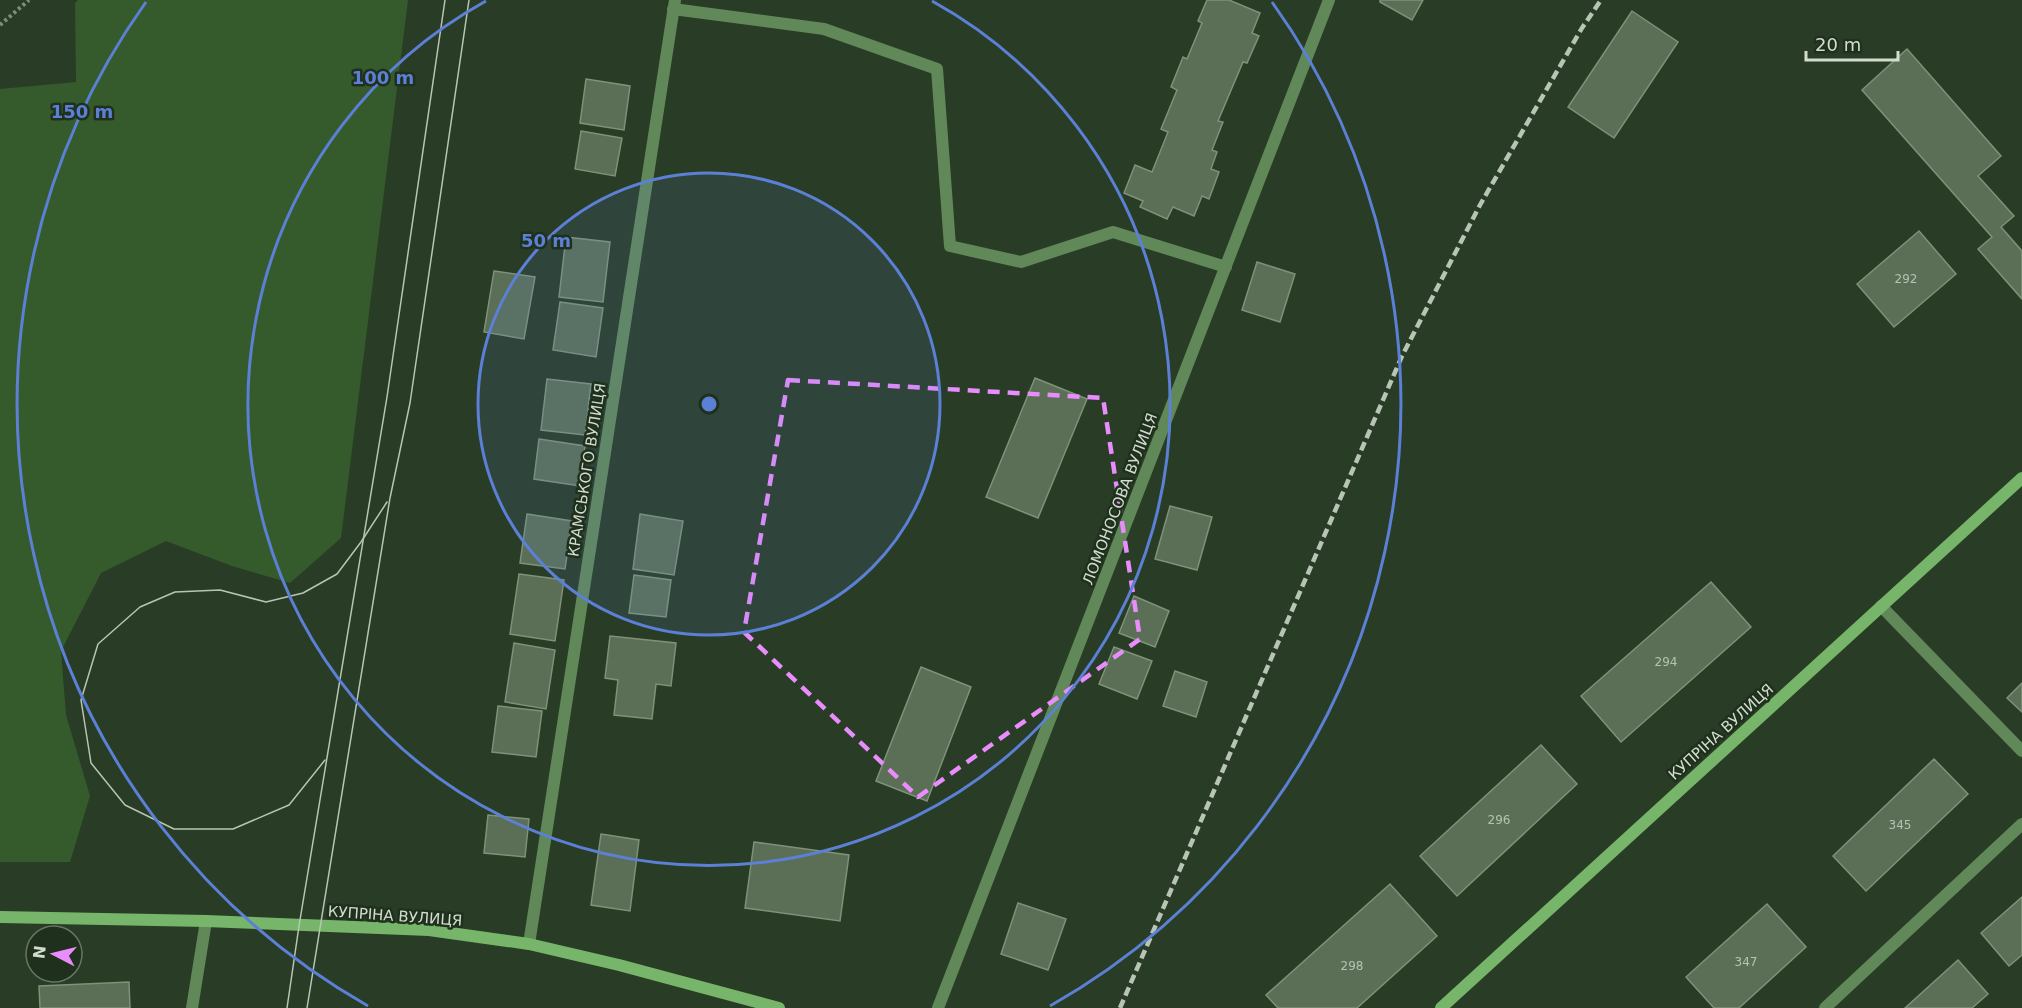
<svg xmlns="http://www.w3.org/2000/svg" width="2022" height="1008" viewBox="0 0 2022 1008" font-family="'DejaVu Sans',sans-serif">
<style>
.green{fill:#355b2d}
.building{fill:#5b6f56;stroke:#7d9278;stroke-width:1.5}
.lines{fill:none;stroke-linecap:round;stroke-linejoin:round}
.path{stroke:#7f8e7c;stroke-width:4;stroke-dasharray:3 3;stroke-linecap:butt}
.service{stroke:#618859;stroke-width:12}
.minor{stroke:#618859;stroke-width:12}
.secondary{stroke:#77b66a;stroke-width:12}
.tram{stroke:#b8c5b6;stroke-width:1.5}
.rail{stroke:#b8c5b6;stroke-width:4.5;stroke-dasharray:9 4.5;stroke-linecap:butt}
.marked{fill:none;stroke:#e98dfd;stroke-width:4.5;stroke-dasharray:12 8;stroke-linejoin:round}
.ring{fill:none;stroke:#5c80d5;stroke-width:3}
.labels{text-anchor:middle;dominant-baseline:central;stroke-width:5;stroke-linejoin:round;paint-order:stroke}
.number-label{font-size:12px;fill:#b4c2b2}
.street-label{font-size:15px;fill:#d2ddd0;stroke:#1f311c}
.centre{fill:#5c80d5;stroke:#1f311c;stroke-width:3}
.ring-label{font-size:18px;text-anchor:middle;font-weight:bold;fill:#5c80d5;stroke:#1f311c;stroke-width:5;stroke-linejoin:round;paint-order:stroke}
</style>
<rect width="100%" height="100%" fill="#293c25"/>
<path class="green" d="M78,0H408L341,538L290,583L232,566L166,541L101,573L61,651L66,715L90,796L70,862H0V89L76,82L75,3Z"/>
<g class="building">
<path d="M1207,0H1229L1260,13L1252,33L1259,36L1247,63L1243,62L1218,121L1223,122L1212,150L1217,152L1211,169L1219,172L1209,199L1202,196L1194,216L1173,207L1167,219L1140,207L1143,201L1124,193L1135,165L1152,172L1168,132L1161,129L1177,90L1171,87L1183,57L1187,59L1202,23L1198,21Z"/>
<path d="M1380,0H1423L1412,20L1380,2Z"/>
<path d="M1632,11L1678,42L1614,138L1568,107Z"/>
<path d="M1907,49L2001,156L1978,176L2014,216L2001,227L2022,251V299L1978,249L1992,237L1862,90Z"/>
<path d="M586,79L630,86L624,130L580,123Z"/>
<path d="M581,131L622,138L615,176L575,169Z"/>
<path d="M1919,231L1956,274L1894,327L1857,284Z"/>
<path d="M566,237L610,242L603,302L559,297Z"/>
<path d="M1257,262L1295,274L1280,322L1242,310Z"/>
<path d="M494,271L535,277L524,339L484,332Z"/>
<path d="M560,302L603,308L596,357L553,350Z"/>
<path d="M1035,378L1087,399L1038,518L986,497Z"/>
<path d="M547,379L591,384L585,435L541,430Z"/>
<path d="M539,439L585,446L580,486L534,479Z"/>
<path d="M1170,506L1212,517L1197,570L1155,559Z"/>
<path d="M527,514L572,521L565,569L520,563Z"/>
<path d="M640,514L683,521L674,575L633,569Z"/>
<path d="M519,574L564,580L555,641L510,634Z"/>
<path d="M634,575L671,580L666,617L629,613Z"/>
<path d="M1711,582L1751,627L1621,742L1581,696Z"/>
<path d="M1134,596L1169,611L1155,647L1119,633Z"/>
<path d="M610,636L676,643L671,686L656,684L652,719L614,715L618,680L605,678Z"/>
<path d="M514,643L555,650L546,709L505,702Z"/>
<path d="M1114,647L1152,661L1137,699L1099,684Z"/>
<path d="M921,667L971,687L927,801L876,781Z"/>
<path d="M1175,671L1207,682L1196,717L1163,706Z"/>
<path d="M2022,683V712L2007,698Z"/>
<path d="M498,706L542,711L536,757L492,752Z"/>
<path d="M1541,745L1577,784L1457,896L1420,856Z"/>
<path d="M1934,759L1968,794L1866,891L1833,856Z"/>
<path d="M488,815L529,819L525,857L484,853Z"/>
<path d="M601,834L639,840L630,911L591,905Z"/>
<path d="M754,842L849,855L840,921L745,908Z"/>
<path d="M1390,884L1437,936L1357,1008H1278L1266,995Z"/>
<path d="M2022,897V955L2009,966L1981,933Z"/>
<path d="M1018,903L1066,919L1048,970L1001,954Z"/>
<path d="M1767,904L1806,947L1739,1008H1714L1686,977Z"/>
<path d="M1958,960L1988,994L1972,1008H1905Z"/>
<path d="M129,982L130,1008H40L39,986Z"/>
</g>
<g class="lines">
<path class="path" d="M0,25L29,0"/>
<path class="service" d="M673,9L824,29L937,69L950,246L1021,262L1113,232L1226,267"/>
<g class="minor">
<path d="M1881,606L2022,751"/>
<path d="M529,944L675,0"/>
<path d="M192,1008L206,921"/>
<path d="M938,1008L1329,0"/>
<path d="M1825,1008L2022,824"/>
</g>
<g class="secondary">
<path d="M0,917L206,921L429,930L529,944L619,965L779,1008"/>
<path d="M1441,1008L2022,478"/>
</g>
<g class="tram">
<path d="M325,760L289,805L233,829H174L125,805L91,763L81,700L98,644L140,607L175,592L220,590L266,602L303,593L337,574L361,542L387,502"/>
<path d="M287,1008L299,926L387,397L445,0"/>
<path d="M307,1008L390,498L410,403L469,0"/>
</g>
<path class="rail" d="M1120,1008L1402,356L1480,205L1582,28L1601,0"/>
</g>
<path class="marked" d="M788,380L1103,398L1140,639L918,797L744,632Z"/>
<circle cx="709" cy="404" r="231" fill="#5c80d5" fill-opacity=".12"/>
<g class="ring">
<circle cx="709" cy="404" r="231"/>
<path d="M932 1A461 461 0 1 1 486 1"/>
<path d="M368 1006A692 692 0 0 1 146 2M1272 2A692 692 0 0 1 1050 1006"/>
</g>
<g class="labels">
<g class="number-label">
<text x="1906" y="279">292</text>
<text x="1666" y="662">294</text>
<text x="1499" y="820">296</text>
<text x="1900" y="825">345</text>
<text x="1746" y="962">347</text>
<text x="1352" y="966">298</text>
</g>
<g class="street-label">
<text transform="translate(587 470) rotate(-81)">КРАМСЬКОГО ВУЛИЦЯ</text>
<text transform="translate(1120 499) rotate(-69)">ЛОМОНОСОВА ВУЛИЦЯ</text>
<text transform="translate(1721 732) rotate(-42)">КУПРІНА ВУЛИЦЯ</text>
<text transform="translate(395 916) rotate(4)">КУПРІНА ВУЛИЦЯ</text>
</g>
</g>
<circle cx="709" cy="404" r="9" class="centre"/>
<g class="ring-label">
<text x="383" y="84">100 m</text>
<text x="82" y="118">150 m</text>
<text x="546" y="247">50 m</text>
</g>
<g transform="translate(54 954) rotate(277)"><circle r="28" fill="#1f311c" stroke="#677664" stroke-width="1.5"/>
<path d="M0-4.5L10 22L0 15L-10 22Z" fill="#e98dfd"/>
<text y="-9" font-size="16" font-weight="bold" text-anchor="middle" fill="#d2ddd0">N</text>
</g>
<path d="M1806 51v9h92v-9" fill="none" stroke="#d2ddd0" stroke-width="3"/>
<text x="1815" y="51" font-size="18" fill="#d2ddd0" stroke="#1f311c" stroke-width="4.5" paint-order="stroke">20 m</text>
</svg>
